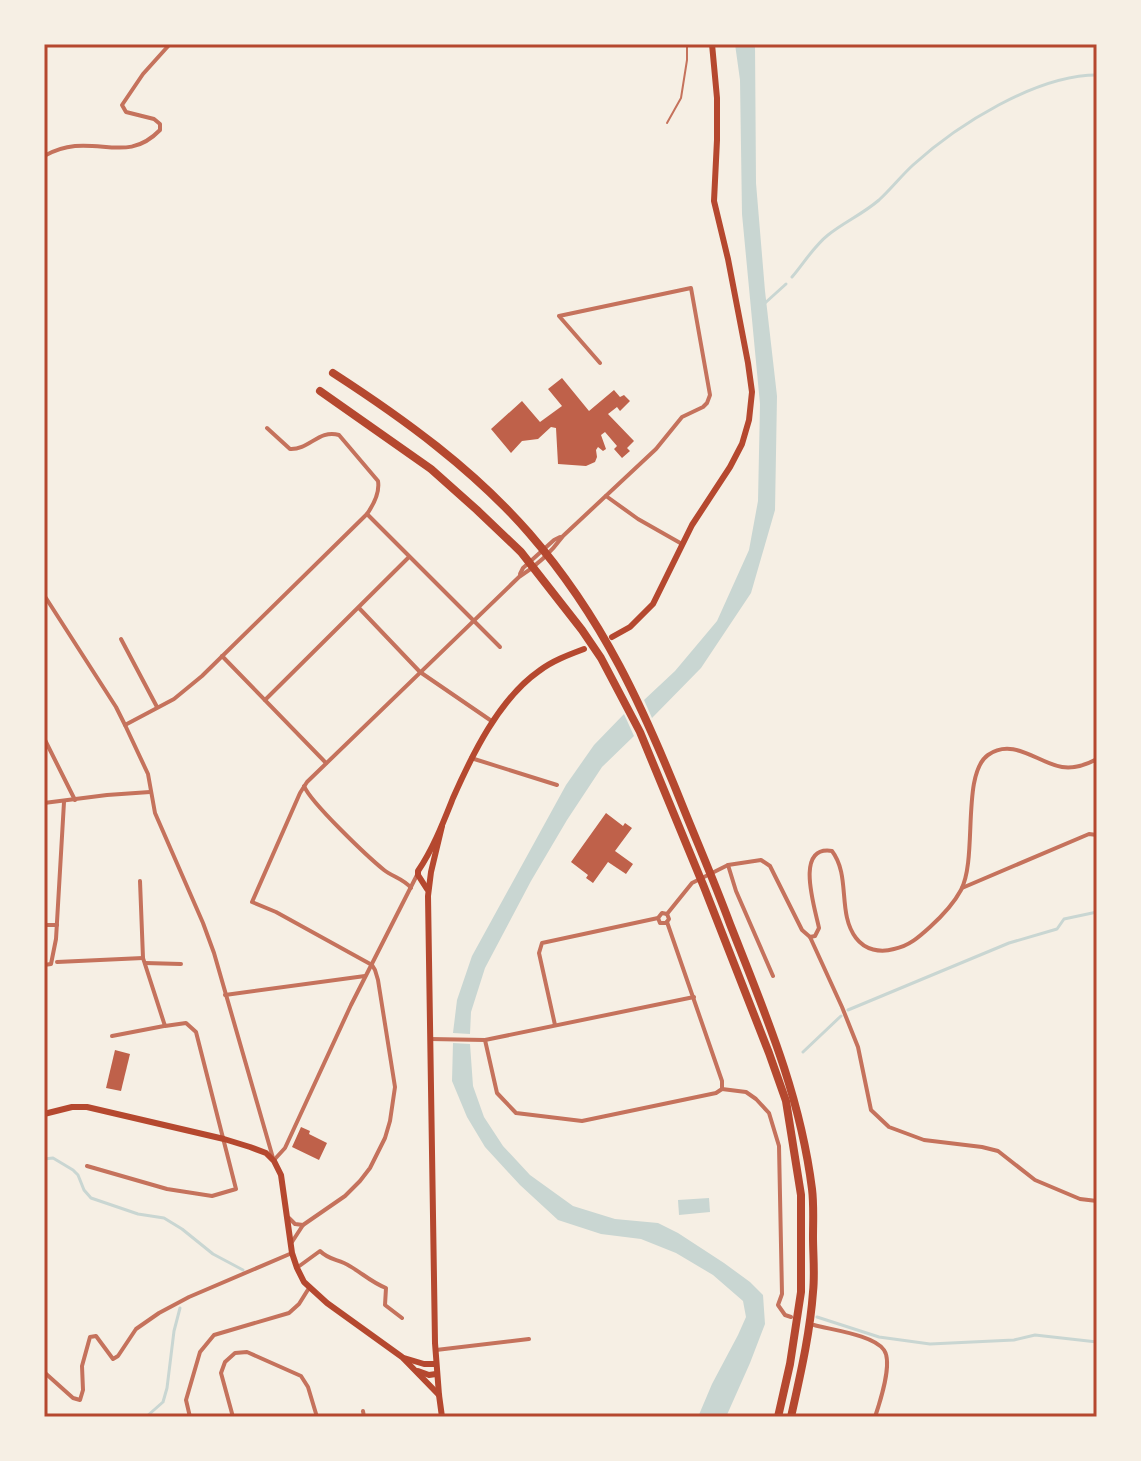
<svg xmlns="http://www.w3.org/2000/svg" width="1141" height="1461" viewBox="0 0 1141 1461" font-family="Cabin,sans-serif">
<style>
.water{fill:#c9d6d2}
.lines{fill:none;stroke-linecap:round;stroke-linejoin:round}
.stream{stroke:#c9d6d2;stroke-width:3}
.building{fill:#bf614a}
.service{stroke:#c5725c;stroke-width:2}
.minor{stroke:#c5725c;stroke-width:4}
.secondary{stroke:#b5482f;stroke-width:6}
.primary{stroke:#b5482f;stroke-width:6}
.motorway{stroke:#b5482f;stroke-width:8}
.neatline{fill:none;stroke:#b5482f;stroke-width:3}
</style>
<rect width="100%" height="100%" fill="#f6efe4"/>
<g class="water">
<path d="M735,44H755L756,183L765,291L777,396L775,510L751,593L701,668L652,718L644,700L675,671L717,621L749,550L758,501L760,404L742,214L740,80Z"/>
<path d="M624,714L634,736L602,767L567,820L531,881L485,968L471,1012L470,1034L453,1033L457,1000L472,956L566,785L594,745Z"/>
<path d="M453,1043L470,1044L473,1086L484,1117L503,1146L530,1175L573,1206L615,1219L658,1223L678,1233L724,1263L750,1282L763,1295L765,1324L750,1363L726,1417H698L712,1384L738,1335L746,1317L743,1301L713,1275L676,1253L641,1239L601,1234L558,1220L520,1185L485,1147L467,1117L452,1081Z"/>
<path d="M709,1198L710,1212L679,1215L678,1200Z"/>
</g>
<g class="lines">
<g class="stream">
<path d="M792,277C804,263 814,246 828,235C844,222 863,214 879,200C891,189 901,176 913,165C957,125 1036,75 1097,75"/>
<path d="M765,303L786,284"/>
<path d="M848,1010L1009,943L1057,929L1064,919L1097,912"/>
<path d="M803,1052L841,1016"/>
<path d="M44,1159L53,1158L73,1170L78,1175L84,1190L91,1198L138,1214L164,1218L182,1229L213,1254L243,1270"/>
<path d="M817,1317L879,1337L930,1344L1014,1340L1035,1335L1097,1342"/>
<path d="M146,1417L163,1402L167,1388L174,1331L180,1308"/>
</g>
</g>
<g class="building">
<path d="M562,378L589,411L614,390L620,397L624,395L630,401L620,411L617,407L608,414L634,441L627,448L630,451L622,458L614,449L617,446L605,432L601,435L606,449L603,451L598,447L596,450L597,457L595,462L586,466L558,464L556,428L551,427L538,439L522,441L511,453L491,429L522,401L540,422L562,406L548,389Z"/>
<path d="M606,813L623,826L625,823L632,828L615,851L633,864L626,874L608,862L593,883L586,878L588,875L571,862Z"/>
<path d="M115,1050L130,1054L121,1091L106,1088Z"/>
<path d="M301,1127L310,1131L309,1134L327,1143L319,1160L292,1147Z"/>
</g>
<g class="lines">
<path class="service" d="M667,123L681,98L687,60V44"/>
<g class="minor">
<path d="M44,156C53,151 64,147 75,146C108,143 132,159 160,130V124L154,119L126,112L122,105L143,74L170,44"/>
<path d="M606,496L638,519L682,544"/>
<path d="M367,514L500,647"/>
<path d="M520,574L523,568L554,540L560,537"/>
<path d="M44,595L116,707L125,725L148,774L155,813L203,923L214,953L273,1158"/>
<path d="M359,608L420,672L493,722"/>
<path d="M121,639L157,707"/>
<path d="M222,656L326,763"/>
<path d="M265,700L409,557"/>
<path d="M125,725L174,699L202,676L367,514C374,504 380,493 378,481L339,435C319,429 309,450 290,449L267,428"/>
<path d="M44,738L75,800"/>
<path d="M471,758L557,785"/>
<path d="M304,786C311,803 368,857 384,870C393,877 404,879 411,888"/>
<path d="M44,803L107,795L150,792"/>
<path d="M728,865L736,891L773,976"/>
<path d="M962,888L1089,834L1097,835"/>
<path d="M667,914L692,883L728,865L761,860L770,866L802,930L810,937L815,936L819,928C815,908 794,845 832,851C851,876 837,913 856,938C865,950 880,953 894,949C909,946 919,937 930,927C941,917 954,903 961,890C978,858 961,774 988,755C1013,737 1038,763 1062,767C1075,769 1086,765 1097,759"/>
<path d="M658,918L660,923H666L669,919L667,914"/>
<path d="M667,922L722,1081V1089"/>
<path d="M44,925H57"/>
<path d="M810,937L842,1007L858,1047L871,1110L889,1127L924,1140L982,1147L998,1151L1035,1180L1080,1199L1097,1201"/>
<path d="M57,962L143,958"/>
<path d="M145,963L181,964"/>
<path d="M44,965L51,964L56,939L64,802"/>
<path d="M372,965L276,912L252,902L300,793L307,782L519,577C535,567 552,551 563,536L656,449L682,417L703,407L707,403L710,395L691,288L559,316L600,363"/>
<path d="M225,995L365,976"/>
<path d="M555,1025L539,953L542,943L658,918L662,913L667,914"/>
<path d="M112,1036L164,1026"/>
<path d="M430,1039L485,1040L694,997"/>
<path d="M485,1040L497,1093L516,1113L582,1121L716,1093L722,1089"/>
<path d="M722,1089L746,1092L756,1099L769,1113L779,1146L782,1294L778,1305L785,1315L791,1317"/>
<path d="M274,1160L285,1148L351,1005L417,875"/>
<path d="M87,1166L167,1189L212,1196L236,1189L196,1032L186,1023L165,1026L143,958L140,881"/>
<path d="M289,1218L295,1224L303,1225"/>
<path d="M292,1242L303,1225L345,1196L360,1181L370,1168L385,1138L390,1121L395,1087L378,980L375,970L372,965"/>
<path d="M298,1267L320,1251C328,1259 335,1259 344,1263C359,1270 370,1282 386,1288L385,1305L402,1318"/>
<path d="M814,1325C832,1330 874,1335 884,1350C893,1363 880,1402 875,1417"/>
<path d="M436,1350L529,1339"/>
<path d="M44,1372L73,1398L80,1400L83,1390L82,1366L90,1337L96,1336L113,1359L118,1356L136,1329L159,1313L189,1297L292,1253"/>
<path d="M363,1411L364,1417"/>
<path d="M190,1417L186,1400L200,1352L214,1335L289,1313L299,1304L309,1288"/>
<path d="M233,1417L221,1373L225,1362L235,1353L247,1352L301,1376L308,1387L317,1417"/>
</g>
<g class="secondary">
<path d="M44,1114L72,1107H87L224,1139L250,1147L266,1153L274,1161L281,1175L292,1253L297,1268L304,1282L327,1303L402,1357L439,1395"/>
<path d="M404,1358L424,1364H436"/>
<path d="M418,1371L429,1375L436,1374"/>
</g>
<g class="primary">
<path d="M612,637L630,627L653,604L692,525L730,467L742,444L749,420L752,392L748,363L728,259L714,201L717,140V98L712,44"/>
<path d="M442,826L431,872L428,896L435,1343L439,1395L442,1417"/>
<path d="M427,889L418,875V871C433,849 443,823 453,798C472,755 499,699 539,671C552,661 568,655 584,649"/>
</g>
<g class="motorway">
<path d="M333,373C404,419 473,469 529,533C603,618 644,709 685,812C700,849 716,886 730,924C765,1013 800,1094 812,1189C814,1205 813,1222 813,1237C813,1255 815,1274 813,1292C810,1334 800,1376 791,1417"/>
<path d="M320,391L431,469L477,510L521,552L582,630L601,658L640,732L704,887L769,1053L786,1101L801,1195V1292L790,1364L778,1417"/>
</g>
</g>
<rect width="1141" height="1461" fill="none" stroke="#f6efe4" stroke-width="92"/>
<rect x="46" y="46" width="1049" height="1369" class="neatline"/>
</svg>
